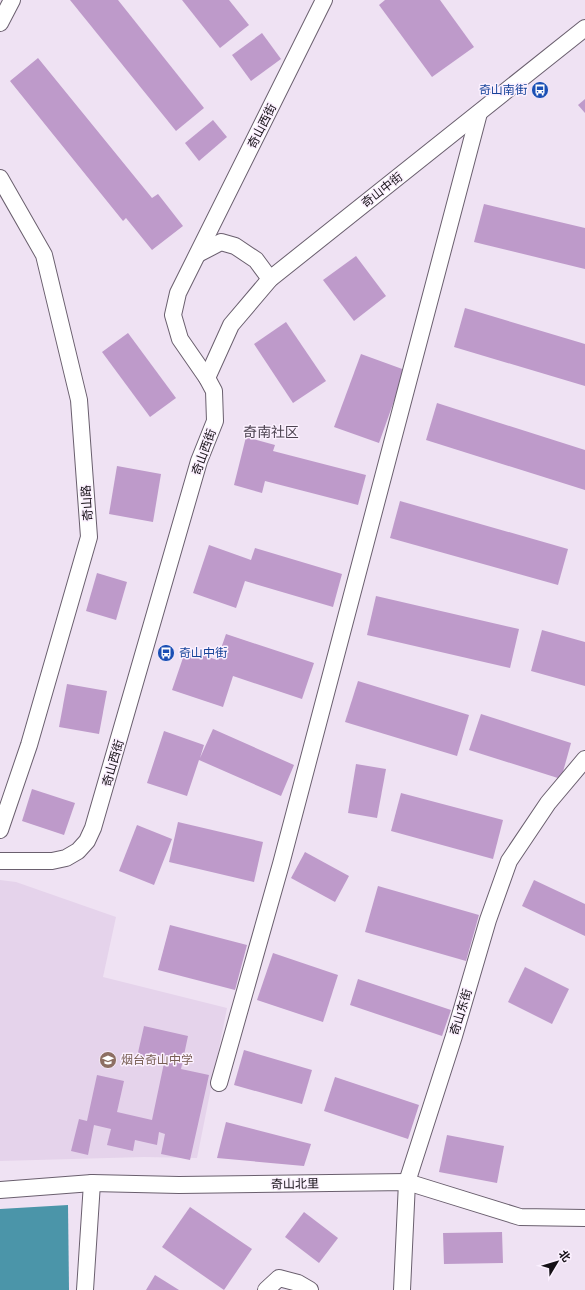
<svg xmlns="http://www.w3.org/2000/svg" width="585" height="1290" viewBox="0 0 585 1290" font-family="'DM Sans','Noto Sans SC',sans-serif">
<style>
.built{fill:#e5d3eb}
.water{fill:#4b95a9}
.building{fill:#be9aca}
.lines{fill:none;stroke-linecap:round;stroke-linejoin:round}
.street-casing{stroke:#6a5f6e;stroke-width:18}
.street{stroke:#fff;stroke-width:16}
.labels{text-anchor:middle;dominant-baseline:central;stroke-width:3;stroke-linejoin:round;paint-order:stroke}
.transit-label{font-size:12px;fill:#164399;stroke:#fbf0fe;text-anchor:end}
.street-label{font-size:12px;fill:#151016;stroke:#fbf0fe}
.education-label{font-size:12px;fill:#785e54;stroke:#fbf0fe;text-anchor:start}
.quarter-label{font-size:14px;fill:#4c4250;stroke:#fbf0fe}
</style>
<rect width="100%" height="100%" fill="#efe2f3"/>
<path class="built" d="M0,880L16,882L116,917L103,977L227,1008L197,1158L144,1157L0,1161Z"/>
<path class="water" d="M68,1205L69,1290H0V1209Z"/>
<g class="building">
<path d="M70,0H118L204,108L176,131Z"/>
<path d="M182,0H229L249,25L220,48Z"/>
<path d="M385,0H440L474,47L432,77L379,5Z"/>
<path d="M262,33L281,59L251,81L232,55Z"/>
<path d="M38,58L152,198L158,194L183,226L152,250L126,218L123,221L10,81Z"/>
<path d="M585,99V113L578,105Z"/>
<path d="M213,120L227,137L199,161L185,143Z"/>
<path d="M484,204L585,228V269L474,242Z"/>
<path d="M356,256L386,296L354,321L323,280Z"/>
<path d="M465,308L585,344V386L454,347Z"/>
<path d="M286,322L326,381L293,403L254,344Z"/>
<path d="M128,333L176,398L150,417L102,352Z"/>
<path d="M361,354L405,370L379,443L334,427Z"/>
<path d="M437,403L585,450V490L426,440Z"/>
<path d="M246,437L275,445L273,451L366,475L358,505L265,481L262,493L234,485Z"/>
<path d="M117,466L161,474L153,522L109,514Z"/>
<path d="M400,501L568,549L558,585L390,538Z"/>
<path d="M209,545L251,560L255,548L342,574L333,607L245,581L236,608L193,593Z"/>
<path d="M97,573L127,582L116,620L86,611Z"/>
<path d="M376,596L519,629L510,668L367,635Z"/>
<path d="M542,630L585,642V686L531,671Z"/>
<path d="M226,634L314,663L302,699L233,676L223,707L172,690L186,649L217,660Z"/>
<path d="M358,681L469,715L457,756L345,722Z"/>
<path d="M67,684L107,691L99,734L59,727Z"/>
<path d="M481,714L571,743L561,779L469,750Z"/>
<path d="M213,729L294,765L281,796L199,760L187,796L147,783L164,731L204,745L200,758Z"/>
<path d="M356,764L386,769L377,818L348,813Z"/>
<path d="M32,789L75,803L64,835L22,821Z"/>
<path d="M401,793L503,820L493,859L391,831Z"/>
<path d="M178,822L263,842L254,882L169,862Z"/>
<path d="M137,825L172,839L154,885L119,871Z"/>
<path d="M305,852L349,876L335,902L291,878Z"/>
<path d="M534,880L585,904V936L522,906Z"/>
<path d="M378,886L479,915L466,961L365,932Z"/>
<path d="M170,925L247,945L235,990L158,970Z"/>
<path d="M273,953L338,975L323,1022L257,1000Z"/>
<path d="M525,967L569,989L552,1024L508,1002Z"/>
<path d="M358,979L451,1010L442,1036L350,1005Z"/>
<path d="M144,1026L188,1036L181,1069L209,1075L190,1160L161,1154L165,1134L159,1132L157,1145L135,1140L133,1151L107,1145L111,1129L94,1125L88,1155L71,1151L79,1119L87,1121L97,1075L124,1081L117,1112L152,1120L164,1063L137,1057Z"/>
<path d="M244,1050L312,1070L302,1104L234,1085Z"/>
<path d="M335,1077L419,1105L408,1139L324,1111Z"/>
<path d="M226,1122L311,1144L304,1166L217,1158Z"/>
<path d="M447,1135L504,1146L497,1183L439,1172Z"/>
<path d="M190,1207L252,1249L224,1290L162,1247Z"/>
<path d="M304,1212L338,1238L319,1263L285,1237Z"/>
<path d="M502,1232L503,1263L444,1264L443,1233Z"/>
<path d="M155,1275L179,1290H146Z"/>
</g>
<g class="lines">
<g class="street-casing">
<g id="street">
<path d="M0,23L12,0"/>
<path d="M0,178L44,255L79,400L89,537L29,745L0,830"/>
<path d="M198,254L221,242L235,246L256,260L270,279"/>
<path d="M207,378L231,325L270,279L585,28"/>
<path d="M0,861H52L66,858L78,851L87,841L93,828L199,461L215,421L214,391L207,378L180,339L173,315L178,293L324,0"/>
<path d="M219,1083L281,864L479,113"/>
<path d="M0,1190L92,1183L179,1185L407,1182L520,1217L585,1218"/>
<path d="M85,1290L92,1183"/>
<path d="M266,1290L279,1278L298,1283L310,1290"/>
<path d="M402,1290L407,1182L454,1036L488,920L509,861L548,803L585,759"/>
</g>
</g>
<use href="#street" class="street"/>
</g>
<defs>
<g id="bus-disc" transform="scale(0.9)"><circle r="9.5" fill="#1a4fb4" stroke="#fbf0fe"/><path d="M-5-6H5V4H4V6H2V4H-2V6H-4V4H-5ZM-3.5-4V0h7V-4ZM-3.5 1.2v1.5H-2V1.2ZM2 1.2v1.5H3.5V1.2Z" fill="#fff"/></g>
<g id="school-disc" transform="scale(0.9)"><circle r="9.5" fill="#8d6e63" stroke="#fbf0fe"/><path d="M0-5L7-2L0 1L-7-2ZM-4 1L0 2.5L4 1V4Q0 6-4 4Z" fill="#fff"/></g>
</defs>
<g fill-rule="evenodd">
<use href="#bus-disc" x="540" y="90"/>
<use href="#bus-disc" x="166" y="653"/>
<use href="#school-disc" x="108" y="1060"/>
</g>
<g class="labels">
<g class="transit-label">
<text x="527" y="90">奇山南街</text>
<text x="179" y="653" text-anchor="start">奇山中街</text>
</g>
<g class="street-label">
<text transform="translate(262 126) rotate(-63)">奇山西街</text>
<text transform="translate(382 190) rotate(-38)">奇山中街</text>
<text transform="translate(204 452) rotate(-70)">奇山西街</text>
<text transform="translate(87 503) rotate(-94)">奇山路</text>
<text transform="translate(113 763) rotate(-74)">奇山西街</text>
<text transform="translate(461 1012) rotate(-73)">奇山东街</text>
<text transform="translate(295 1184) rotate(-1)">奇山北里</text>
</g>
<g class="education-label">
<text x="121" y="1060">烟台奇山中学</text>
</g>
<g class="quarter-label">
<text x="271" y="432">奇南社区</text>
</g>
</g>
<g transform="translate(557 1262) rotate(52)" stroke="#fbf0fe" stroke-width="3" paint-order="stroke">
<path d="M0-3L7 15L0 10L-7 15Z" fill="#151016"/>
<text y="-6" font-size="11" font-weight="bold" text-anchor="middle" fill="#151016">北</text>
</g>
</svg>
